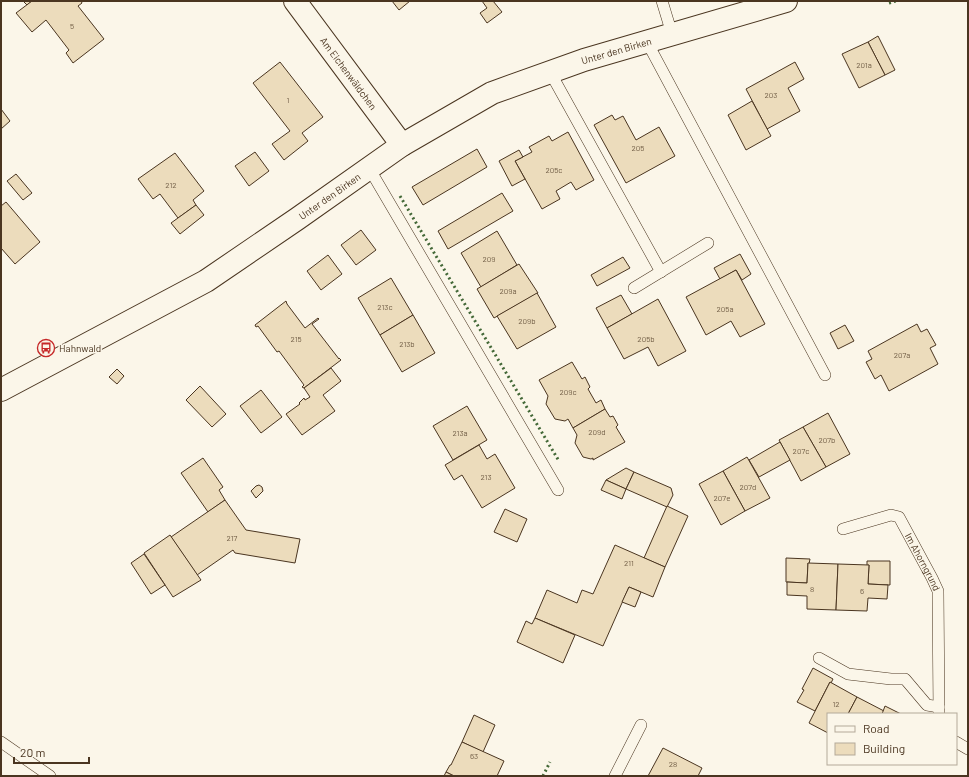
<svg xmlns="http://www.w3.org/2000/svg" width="969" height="777" viewBox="0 0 969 777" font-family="Barlow,sans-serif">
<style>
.building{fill:#ecdcbc;stroke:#4a3520}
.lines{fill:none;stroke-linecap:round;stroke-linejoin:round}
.service-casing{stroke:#4a3520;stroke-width:12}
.minor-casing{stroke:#4a3520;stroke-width:24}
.service{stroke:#fbf6e9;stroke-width:11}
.minor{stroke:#fbf6e9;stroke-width:22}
.hedge{stroke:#436837;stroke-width:3;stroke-dasharray:2 3;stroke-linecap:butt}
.labels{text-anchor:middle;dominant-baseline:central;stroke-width:3;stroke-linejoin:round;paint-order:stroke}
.number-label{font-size:8px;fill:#725f47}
.street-label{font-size:10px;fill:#4a3520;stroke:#fbf6e9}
.poi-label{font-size:10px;fill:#4a3520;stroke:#fbf6e9;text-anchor:start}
</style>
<rect width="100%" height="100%" fill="#fbf6e9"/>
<g class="building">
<path d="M23,1H32L27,5Z"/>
<path d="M32,1H81L82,3L78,6L104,39L73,63L66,53L69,50L46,20L32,32L16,13Z"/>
<path d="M392,1H410L399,10Z"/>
<path d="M482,1H493L502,12L487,23L480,13L487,8Z"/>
<path d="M878,36L895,70L885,75L868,42Z"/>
<path d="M868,42L885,75L859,88L842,54Z"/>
<path d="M280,62L323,117L302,133L308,141L284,160L272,144L290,131L253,83Z"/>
<path d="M795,62L804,79L788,88L800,111L767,129L746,89Z"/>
<path d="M752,101L771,136L746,150L728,115Z"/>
<path d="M1,109L10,121L1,129Z"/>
<path d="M612,115L615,120L623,116L636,140L659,127L675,156L626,183L594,125Z"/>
<path d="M568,132L594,180L576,190L571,182L556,191L560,199L542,209L515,161L532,152L529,147L549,136L552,141Z"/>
<path d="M477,149L487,167L423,205L412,187Z"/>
<path d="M519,150L523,157L515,161L525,179L512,186L499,161Z"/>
<path d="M255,152L269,171L249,186L235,166Z"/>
<path d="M175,153L204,191L193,200L196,205L178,218L160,194L153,199L138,179Z"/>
<path d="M16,174L32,193L23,200L7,181Z"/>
<path d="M502,193L513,211L448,249L438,231Z"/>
<path d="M6,202L40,242L15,264L1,248V206Z"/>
<path d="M196,205L204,215L180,234L171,223Z"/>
<path d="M361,230L376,250L356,265L341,245Z"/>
<path d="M497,231L517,265L481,287L461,253Z"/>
<path d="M740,254L751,274L742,280L736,270L720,279L714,268Z"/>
<path d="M328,255L342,274L321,290L307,271Z"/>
<path d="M623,257L630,268L597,286L591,275Z"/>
<path d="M519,264L538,293L494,318L477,289Z"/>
<path d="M736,270L765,324L740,337L731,321L706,335L686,297Z"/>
<path d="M391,278L413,315L380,335L358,298Z"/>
<path d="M537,293L556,327L517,349L497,316Z"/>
<path d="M621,295L632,314L607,328L596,308Z"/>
<path d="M658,299L686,351L658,366L648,347L624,359L607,328Z"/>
<path d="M286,301L287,304L305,328L318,318L319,319L312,324L339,359V358L341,360L304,388L302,387L304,385L279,351L277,352L258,326L256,327L255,325Z"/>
<path d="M413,315L435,353L402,372L380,335Z"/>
<path d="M917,324L921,332L927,329L936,345L930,348L938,364L889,391L881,375L875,379L866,362L872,359L868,351Z"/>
<path d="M845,325L854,341L838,349L830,333Z"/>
<path d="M572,362L582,379L585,377L590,387L588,389L596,403L601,400L605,409L573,428L568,419L565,421L555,419L546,404L548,396L539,380Z"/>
<path d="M331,368L341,381L323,395L335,411L302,435L286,414L300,404L299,403L304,398L305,400L310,397L304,388Z"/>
<path d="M117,369L124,376L117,384L109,377Z"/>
<path d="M200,386L226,414L212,427L186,400Z"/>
<path d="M261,390L282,417L261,433L240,406Z"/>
<path d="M467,406L487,440L453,460L433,426Z"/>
<path d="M605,409L610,417L613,416L618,425L616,427L625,442L593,460V458L591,459L583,457L575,443L577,435L573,428Z"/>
<path d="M828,413L850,454L826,467L803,427Z"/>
<path d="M803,427L826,467L801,481L779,440Z"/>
<path d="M780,442L790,460L759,477L749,460Z"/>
<path d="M479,445L487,459L495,454L515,488L482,508L462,475L454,480L445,465Z"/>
<path d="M747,457L770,498L745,511L723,471Z"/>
<path d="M203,458L223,487L219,490L225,500L208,512L181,473Z"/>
<path d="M626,468L634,472L626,489L606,480Z"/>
<path d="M723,471L745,511L721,525L699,484Z"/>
<path d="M634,472L671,488L673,495L667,507L626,489Z"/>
<path d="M606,480L626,489L622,499L601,490Z"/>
<path d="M259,485L262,487L263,491L256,498L251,491L256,486Z"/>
<path d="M225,500L246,530L300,539L295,563L235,553L233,550L197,575L171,537Z"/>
<path d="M667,506L688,516L665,567L644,558Z"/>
<path d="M505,509L527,519L517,542L494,532Z"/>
<path d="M170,535L201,580L173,597L144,553Z"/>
<path d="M615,545L665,567L653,597L629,587L603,646L535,618L547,590L577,603L582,590L593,594Z"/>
<path d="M144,554L165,585L151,594L131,563Z"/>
<path d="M786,558L810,559L809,564L808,563L807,583L786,582Z"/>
<path d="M867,561H890V585L868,584L869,565L867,566Z"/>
<path d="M808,563L838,564L836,610L807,609V596L787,595V582L807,583Z"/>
<path d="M838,564L869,565L868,584L888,585L887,599L868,598L867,611L836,610Z"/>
<path d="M629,587L641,592L635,607L622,602Z"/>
<path d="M535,618L575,635L563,663L517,642L526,621L532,624Z"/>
<path d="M813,668L833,679L831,683L830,682L815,711L797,702L804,690L802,689Z"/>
<path d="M830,682L857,697L848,714H828V733L809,723Z"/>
<path d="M857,697L884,711L882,714H848Z"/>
<path d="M885,706L901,714H882Z"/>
<path d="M474,715L495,725L483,752L462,742Z"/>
<path d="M462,742L504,761L497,776H454L446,772L450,765H451Z"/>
<path d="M663,748L702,768L698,776H648Z"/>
<path d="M446,772L454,776H444Z"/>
</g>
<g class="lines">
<g class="service-casing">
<g id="service">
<path d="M662,1L672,34"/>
<path d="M647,42L825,375"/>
<path d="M550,72L661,272"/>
<path d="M369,168L558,490"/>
<path d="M634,288L708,243"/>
<path id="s1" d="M843,529L891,515L899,517L932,578L938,591L939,714"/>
<path d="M819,658L848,674L891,679H905L927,705L939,707"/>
<path d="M1,742L50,776"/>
<path d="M956,742L968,749"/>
<path d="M615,776L641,725"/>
</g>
</g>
<g class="minor-casing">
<g id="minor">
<path id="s2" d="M295,1L402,145"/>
<path id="s3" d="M1,390L206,281L297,219L402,145L492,93L584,60L786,1"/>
</g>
</g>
<use href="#service" class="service"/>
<use href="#minor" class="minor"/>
<g class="hedge">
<path d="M889,3L896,1"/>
<path d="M400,196L559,461"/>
<path d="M543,776L550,762"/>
</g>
</g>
<defs>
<g id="bus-ring" transform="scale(0.9)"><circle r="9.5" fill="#fbf6e9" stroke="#c62828" stroke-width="1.5"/><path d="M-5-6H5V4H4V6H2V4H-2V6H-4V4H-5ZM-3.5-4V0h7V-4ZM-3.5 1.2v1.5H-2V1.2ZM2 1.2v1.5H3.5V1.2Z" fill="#c62828"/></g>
</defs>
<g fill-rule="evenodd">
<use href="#bus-ring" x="46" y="348"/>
</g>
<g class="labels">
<g class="number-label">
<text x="72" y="26">5</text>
<text x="864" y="65">201a</text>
<text x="771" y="95">203</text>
<text x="288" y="100">1</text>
<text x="638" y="148">205</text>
<text x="554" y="170">205c</text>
<text x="171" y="185">212</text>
<text x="489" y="259">209</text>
<text x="508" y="291">209a</text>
<text x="385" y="307">213c</text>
<text x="725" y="309">205a</text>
<text x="527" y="321">209b</text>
<text x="296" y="339">215</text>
<text x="646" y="339">205b</text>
<text x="407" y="344">213b</text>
<text x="902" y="355">207a</text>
<text x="568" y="392">209c</text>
<text x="597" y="432">209d</text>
<text x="460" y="433">213a</text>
<text x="827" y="440">207b</text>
<text x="801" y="451">207c</text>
<text x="486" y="477">213</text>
<text x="748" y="487">207d</text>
<text x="722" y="498">207e</text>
<text x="232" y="538">217</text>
<text x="629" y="563">211</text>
<text x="812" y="589">8</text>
<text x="862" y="591">6</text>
<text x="836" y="704">12</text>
<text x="474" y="756">63</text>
<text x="673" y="764">28</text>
</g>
<g class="street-label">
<text stroke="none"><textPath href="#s3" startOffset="706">Unter den Birken</textPath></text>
<text stroke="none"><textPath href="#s2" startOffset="90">Am Eichenwäldchen</textPath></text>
<text stroke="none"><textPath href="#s3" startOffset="382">Unter den Birken</textPath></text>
<text stroke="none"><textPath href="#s1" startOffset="109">Im Ahorngrund</textPath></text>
</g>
<g class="poi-label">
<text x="59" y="348">Hahnwald</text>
</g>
</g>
<rect width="969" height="777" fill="none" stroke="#4a3520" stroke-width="4"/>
<rect x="827" y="713" width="130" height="52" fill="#fbf6e9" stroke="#b4a999"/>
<rect x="835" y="726" width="20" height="6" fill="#fbf6e9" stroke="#b4a999"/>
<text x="863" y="733" font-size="12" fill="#4a3520">Road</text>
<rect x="835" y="743" width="20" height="12" fill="#ecdcbc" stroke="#b4a999"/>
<text x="863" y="753" font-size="12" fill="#4a3520">Building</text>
<path d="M14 757v6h75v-6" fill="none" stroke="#4a3520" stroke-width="2"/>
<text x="20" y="757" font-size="12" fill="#4a3520" stroke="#fbf6e9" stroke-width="3" paint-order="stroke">20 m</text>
</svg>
